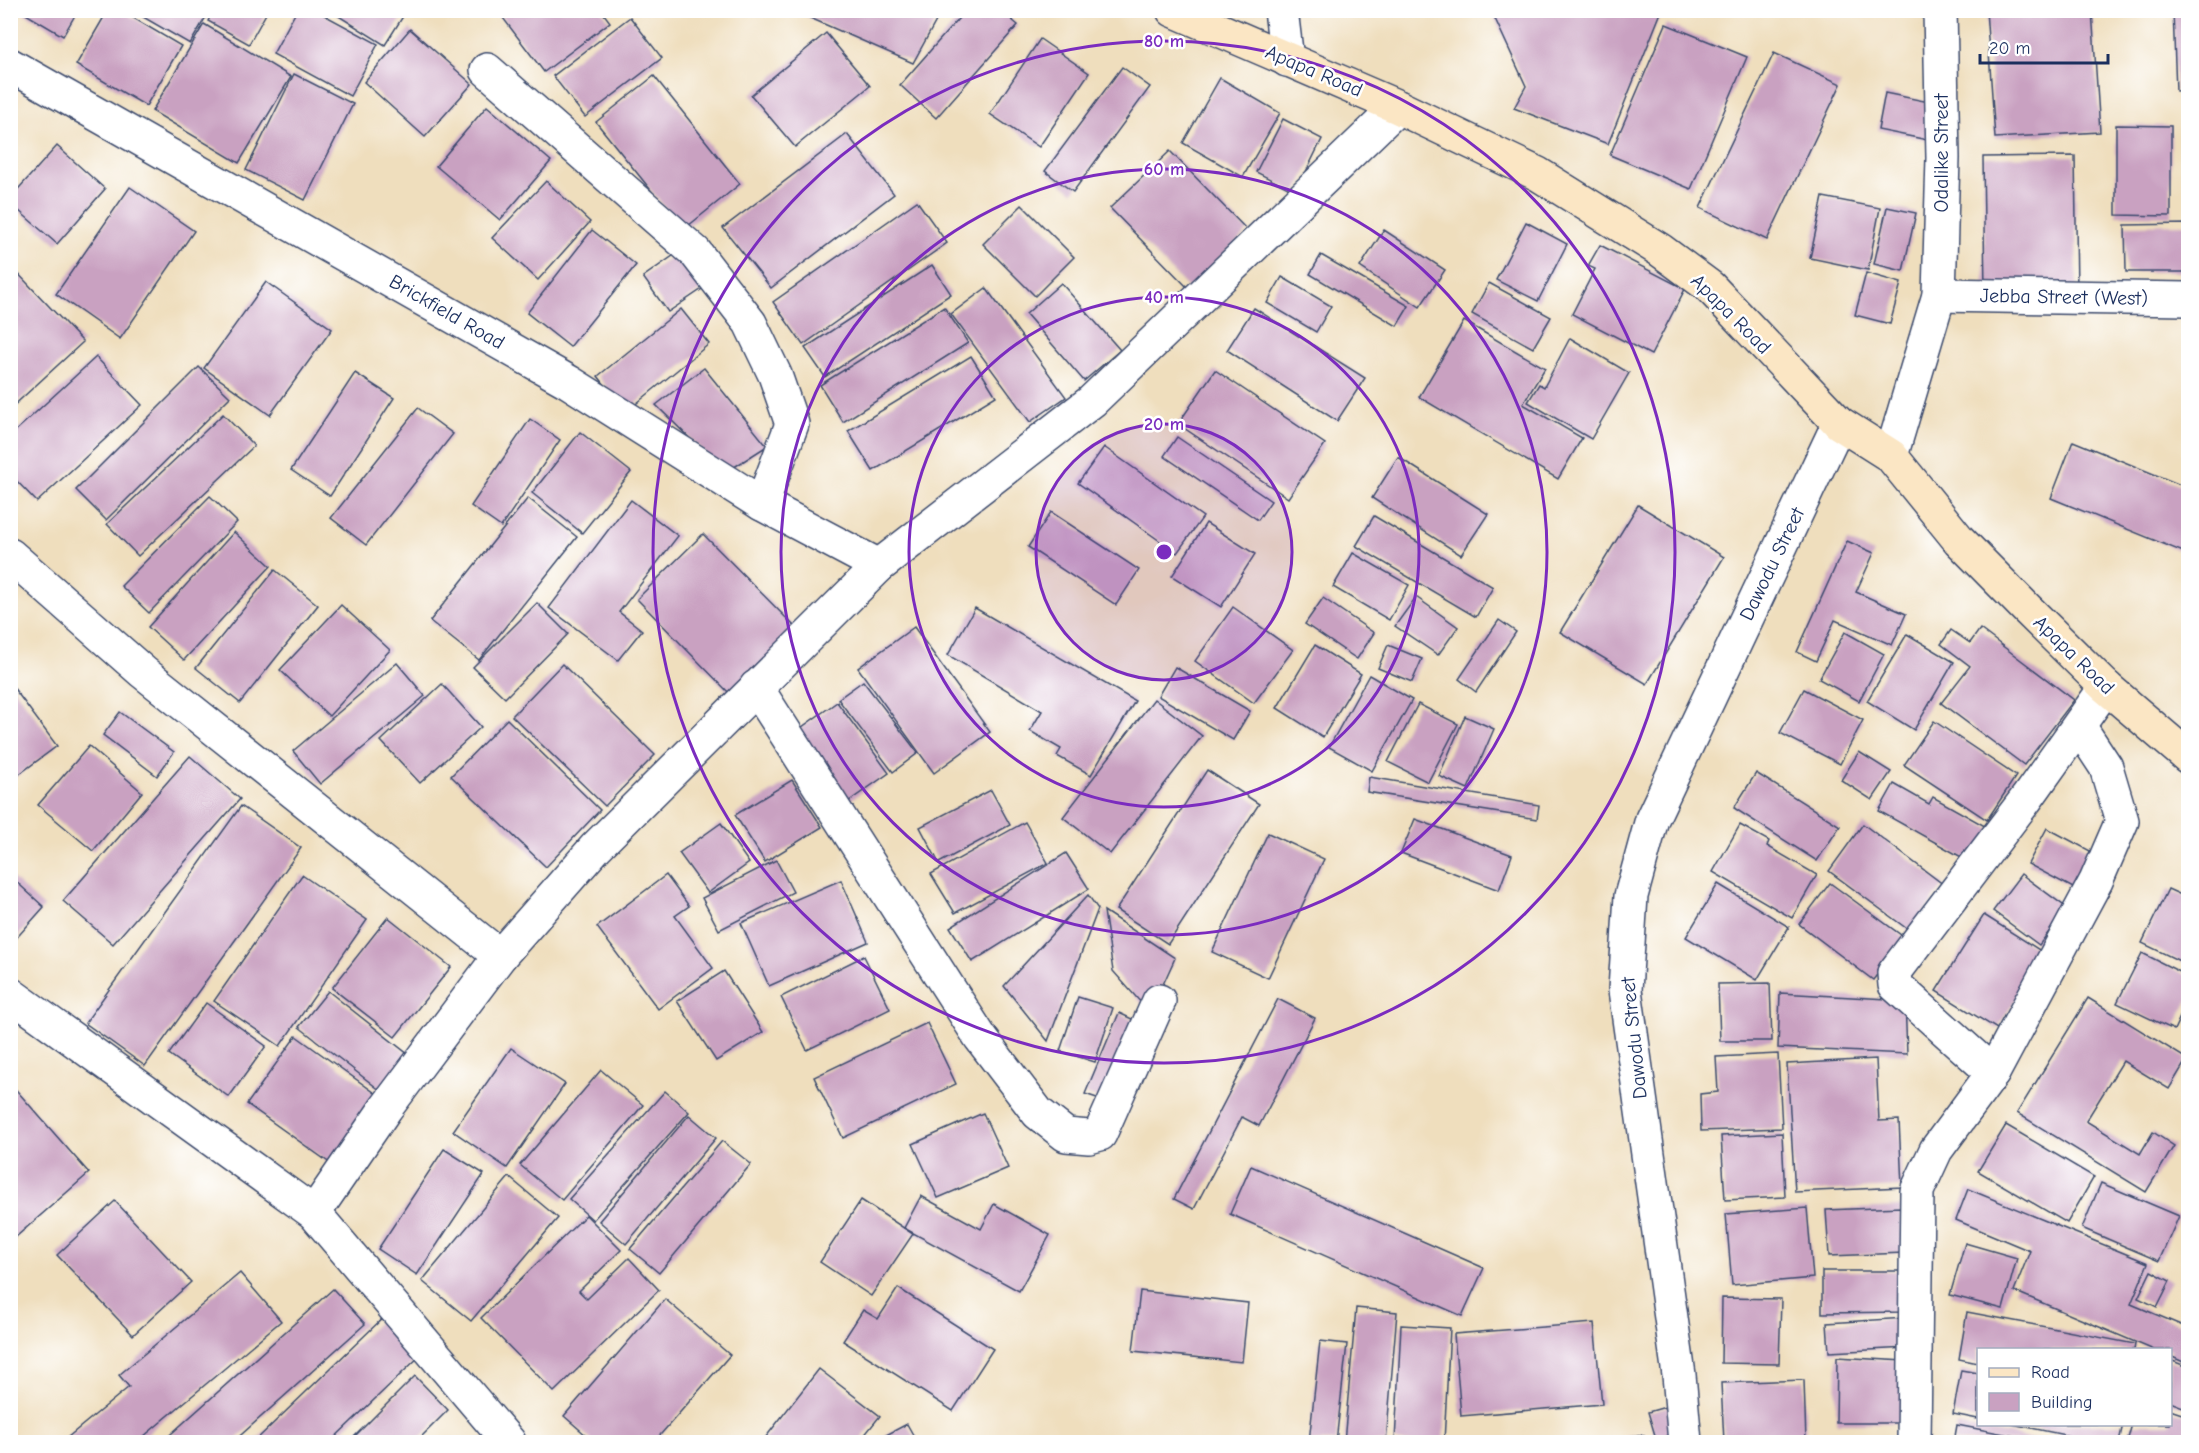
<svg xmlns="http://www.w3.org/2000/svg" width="2199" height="1453" viewBox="0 0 2199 1453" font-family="'Comic Neue',sans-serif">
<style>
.building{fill:#c9a1c1}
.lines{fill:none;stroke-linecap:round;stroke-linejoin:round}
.street-casing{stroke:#3b496c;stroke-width:36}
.secondary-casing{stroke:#3b496c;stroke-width:36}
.street{stroke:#fff;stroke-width:33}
.secondary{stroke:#fbe6c4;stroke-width:33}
.ring{fill:none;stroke:#7b2cbf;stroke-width:3}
.labels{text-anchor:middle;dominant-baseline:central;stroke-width:5;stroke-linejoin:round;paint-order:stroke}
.street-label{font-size:20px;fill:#1b2f5e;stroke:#fff}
.centre{fill:#7b2cbf;stroke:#fff;stroke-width:3}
.ring-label{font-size:18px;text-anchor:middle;font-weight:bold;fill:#7b2cbf;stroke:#fff;stroke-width:5;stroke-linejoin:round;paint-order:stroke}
</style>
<rect width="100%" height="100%" fill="#fff"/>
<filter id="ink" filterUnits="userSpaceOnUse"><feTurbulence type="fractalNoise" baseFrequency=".0167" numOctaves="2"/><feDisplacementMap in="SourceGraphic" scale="12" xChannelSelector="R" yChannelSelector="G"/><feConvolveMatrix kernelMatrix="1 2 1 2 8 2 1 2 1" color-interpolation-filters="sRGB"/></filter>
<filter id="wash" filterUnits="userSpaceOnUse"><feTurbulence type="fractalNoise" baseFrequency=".008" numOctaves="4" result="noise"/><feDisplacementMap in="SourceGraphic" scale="24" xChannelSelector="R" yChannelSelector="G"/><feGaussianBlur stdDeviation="1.35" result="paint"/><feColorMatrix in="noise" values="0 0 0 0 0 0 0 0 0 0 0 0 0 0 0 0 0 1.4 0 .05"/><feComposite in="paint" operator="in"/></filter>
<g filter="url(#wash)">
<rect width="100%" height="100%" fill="#efdebd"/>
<g id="blocks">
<g class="building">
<path d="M19,10H78L63,36Z"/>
<path d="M108,10H120L181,46L146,106L76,65Z"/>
<path d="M131,10H210L190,44Z"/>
<path d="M214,10H268L249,44L208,21Z"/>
<path d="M297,10H315L378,44L350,96L273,54Z"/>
<path d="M329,10H407L385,45Z"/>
<path d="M497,10H601L610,22L544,72Z"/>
<path d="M792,10H942L913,63Z"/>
<path d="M966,10H1000L1018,25L936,118L900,85Z"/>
<path d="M1491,10H1662L1608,144L1514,108L1526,86Z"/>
<path d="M1986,10H2092L2100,132L1995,138Z"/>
<path d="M2173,10H2188V90L2176,91Z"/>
<path d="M630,17L662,58L585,117L553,76Z"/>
<path d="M204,24L291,77L239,163L152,111Z"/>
<path d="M1666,24L1747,57L1691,189L1610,155Z"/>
<path d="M410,29L472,84L425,137L364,82Z"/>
<path d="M826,33L870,86L795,147L751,95Z"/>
<path d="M1040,39L1089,73L1039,147L990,114Z"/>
<path d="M1774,53L1841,84L1767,240L1700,208Z"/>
<path d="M1122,67L1150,87L1073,192L1045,171Z"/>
<path d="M294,74L353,104L305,200L246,170Z"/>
<path d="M654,76L740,184L683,230L596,122Z"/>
<path d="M1220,78L1280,113L1243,177L1183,143Z"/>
<path d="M1885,93L1934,103L1928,140L1878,130Z"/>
<path d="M487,106L551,161L500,220L436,166Z"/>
<path d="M1283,119L1322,139L1296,192L1256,172Z"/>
<path d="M2116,125L2171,126V216L2116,215Z"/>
<path d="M847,134L894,194L771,288L723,228Z"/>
<path d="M57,146L105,189L57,244L10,203V198Z"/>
<path d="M1170,151L1248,231L1188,288L1110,208Z"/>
<path d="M2075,156L2077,291L1985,292L1983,157Z"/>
<path d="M546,181L590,222L538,280L492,238Z"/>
<path d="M130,187L194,231L120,339L56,294Z"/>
<path d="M1823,197L1880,208L1868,270L1810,258Z"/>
<path d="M917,201L947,243L803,345L773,302Z"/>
<path d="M1022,205L1074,257L1035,296L983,244Z"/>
<path d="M1887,207L1916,213L1903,271L1874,264Z"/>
<path d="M1526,222L1567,244L1538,301L1496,280Z"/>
<path d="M2188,224V272H2126L2125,225Z"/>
<path d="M592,230L636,265L570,347L527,313Z"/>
<path d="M1384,230L1445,270L1420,307L1360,267Z"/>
<path d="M1600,245L1685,289L1651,355L1572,314L1595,269L1588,266Z"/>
<path d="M680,251L705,287L668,312L643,277Z"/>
<path d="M1321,255L1409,306L1397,326L1310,274Z"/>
<path d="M10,265L83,342L10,409Z"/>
<path d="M932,265L951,294L825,377L805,348Z"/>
<path d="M1866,273L1901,283L1890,324L1855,315Z"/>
<path d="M1282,277L1331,306L1316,332L1267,303Z"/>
<path d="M266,282L332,329L270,415L204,368Z"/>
<path d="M1061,283L1120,350L1084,381L1026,314Z"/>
<path d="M1489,283L1551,317L1533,348L1472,314Z"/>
<path d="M986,288L1066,397L1030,422L951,314Z"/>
<path d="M944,307L968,343L843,422L820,385Z"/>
<path d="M1254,308L1365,378L1337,421L1227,350Z"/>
<path d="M681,309L709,344L626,412L598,376Z"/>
<path d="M1464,321L1545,368L1523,404L1582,438L1558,479L1419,397Z"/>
<path d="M1570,338L1629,373L1591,439L1528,402L1539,384L1544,387Z"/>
<path d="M971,356L996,396L873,471L848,431Z"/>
<path d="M96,357L142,405L37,502L10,474V436Z"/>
<path d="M199,367L230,397L106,520L76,490Z"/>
<path d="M704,368L767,446L725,473L656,405Z"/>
<path d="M1215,370L1325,444L1288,498L1178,424Z"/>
<path d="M355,373L394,398L330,496L291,470Z"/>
<path d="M418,408L453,434L366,545L331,518Z"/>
<path d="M223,414L254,446L138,556L107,524Z"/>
<path d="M530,419L560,440L501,527L471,506Z"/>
<path d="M580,432L631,472L582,533L532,493Z"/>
<path d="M1177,437L1271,501L1258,520L1164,456Z"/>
<path d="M2073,441L2188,488V554L2051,498Z"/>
<path d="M1104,447L1203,517L1177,553L1078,483Z"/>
<path d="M1398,457L1488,514L1461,555L1372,498Z"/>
<path d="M210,496L237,522L149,613L121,586Z"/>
<path d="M528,498L577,537L479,660L430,621Z"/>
<path d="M631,500L678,536L619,612L642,630L618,660L549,608Z"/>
<path d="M1638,505L1724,557L1647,684L1560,632Z"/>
<path d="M1051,512L1139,570L1116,605L1028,547Z"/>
<path d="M1374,516L1493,587L1476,617L1356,546Z"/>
<path d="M1206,523L1255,554L1221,607L1172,576Z"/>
<path d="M234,532L271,566L184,660L148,627Z"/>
<path d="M703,534L799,631L732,696L637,599Z"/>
<path d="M1847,541L1874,553L1856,592L1906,614L1892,645L1835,620L1816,661L1797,652Z"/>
<path d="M1353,553L1409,585L1389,620L1333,587Z"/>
<path d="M275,570L318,605L240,703L196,668Z"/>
<path d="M1416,597L1458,627L1438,655L1395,626Z"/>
<path d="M1323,598L1374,633L1357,659L1305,624Z"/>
<path d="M537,603L568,634L505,698L473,667Z"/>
<path d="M341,605L390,650L329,716L280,670Z"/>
<path d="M1233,607L1293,650L1254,703L1195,661Z"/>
<path d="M975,608L1135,701L1091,775L1057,756L1061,749L1030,731L1042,711L948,655Z"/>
<path d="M1499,620L1516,632L1476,692L1459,679Z"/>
<path d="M914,627L990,732L934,773L858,668Z"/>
<path d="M1980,629L2074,700L2024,765L1941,703L1970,666L1941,644L1951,630L1970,643Z"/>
<path d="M1845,632L1884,654L1859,701L1819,679Z"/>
<path d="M1907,634L1954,662L1914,730L1867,701Z"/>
<path d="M1315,645L1361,674L1323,737L1277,708Z"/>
<path d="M1388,645L1422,659L1412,682L1378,668Z"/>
<path d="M397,663L425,696L320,784L293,751Z"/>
<path d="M562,664L655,755L605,806L512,716Z"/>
<path d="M1175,667L1250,711L1233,740L1158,696Z"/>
<path d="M1369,675L1412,700L1372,771L1329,747Z"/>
<path d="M863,681L918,753L893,772L838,699Z"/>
<path d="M10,683L57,746L10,781Z"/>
<path d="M442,684L481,727L420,783L381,741Z"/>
<path d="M1804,689L1863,720L1840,764L1780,733Z"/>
<path d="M1154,699L1202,736L1110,854L1063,817Z"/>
<path d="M837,702L889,773L842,806L791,735Z"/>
<path d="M1418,704L1458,724L1428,782L1388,762Z"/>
<path d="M120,712L174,752L157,776L103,735Z"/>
<path d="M1465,716L1494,729L1468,789L1439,776Z"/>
<path d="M507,719L600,810L546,867L451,776Z"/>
<path d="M1934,721L2016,776L1987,820L1904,765Z"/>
<path d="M89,746L142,792L93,851L38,805Z"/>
<path d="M1859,752L1891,772L1872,800L1841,780Z"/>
<path d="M190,756L240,799L113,944L63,901Z"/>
<path d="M1207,770L1259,804L1168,944L1116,910Z"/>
<path d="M1756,773L1840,826L1817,861L1734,808Z"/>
<path d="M1369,777L1539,805L1537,819L1367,792Z"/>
<path d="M792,780L822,827L765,862L735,815Z"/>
<path d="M1894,784L1929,804L1933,797L1992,830L1972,863L1879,811Z"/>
<path d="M991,790L1010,825L939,863L920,827Z"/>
<path d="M241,806L301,848L145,1066L85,1023Z"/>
<path d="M1415,819L1512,855L1499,890L1401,853Z"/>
<path d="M1025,822L1048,863L955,913L931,874Z"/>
<path d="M721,823L749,863L708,893L679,853Z"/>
<path d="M1863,824L1944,885L1910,931L1829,871Z"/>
<path d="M1740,825L1769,841L1767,846L1817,875L1792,918L1713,872Z"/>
<path d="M2047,828L2094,853L2075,889L2028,864Z"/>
<path d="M1268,833L1324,859L1268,978L1212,952Z"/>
<path d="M1066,853L1089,889L972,962L950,927Z"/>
<path d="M776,860L793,892L719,930L702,898Z"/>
<path d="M2021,874L2067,908L2039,945L1993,911Z"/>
<path d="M302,875L367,920L280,1046L214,1001Z"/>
<path d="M666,875L689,906L675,916L713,968L658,1009L597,927Z"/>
<path d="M10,876L44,907L12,943L10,941Z"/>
<path d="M841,880L868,942L769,986L741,923Z"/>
<path d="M1830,883L1905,938L1873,980L1799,924Z"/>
<path d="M1718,884L1789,927L1757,980L1686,937Z"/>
<path d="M2168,889L2188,898V965L2142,943Z"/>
<path d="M1088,895L1098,909L1048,1041L1004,986Z"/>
<path d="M1104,911L1175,958L1150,1013L1113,971Z"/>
<path d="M1984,915L2044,953L1997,1029L1936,991Z"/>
<path d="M388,917L451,967L395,1037L332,988Z"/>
<path d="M2142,953L2188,976V1000L2174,1030L2117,1003Z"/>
<path d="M864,956L890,1009L807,1050L781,997Z"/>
<path d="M724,971L763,1032L716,1061L677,1001Z"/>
<path d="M1770,983L1772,1041H1720L1718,984Z"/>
<path d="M328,991L409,1055L381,1091L299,1027Z"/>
<path d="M1780,993L1905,1000L1907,1054L1778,1048Z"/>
<path d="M1078,997L1113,1008L1095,1062L1060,1051Z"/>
<path d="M2088,998L2187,1059L2169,1089L2123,1061L2086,1121L2140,1154L2153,1132L2174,1146L2146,1192L2017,1113Z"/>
<path d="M1278,999L1315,1018L1259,1126L1242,1117L1194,1209L1174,1199Z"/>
<path d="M206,1003L266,1046L229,1097L169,1054Z"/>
<path d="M1119,1013L1147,1026L1112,1103L1085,1094Z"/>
<path d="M927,1023L956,1084L843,1138L814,1077Z"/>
<path d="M296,1036L382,1098L334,1166L247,1104Z"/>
<path d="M511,1048L565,1084L507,1168L453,1131Z"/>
<path d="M1778,1054L1782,1128L1701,1131L1700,1094L1718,1092L1716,1057Z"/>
<path d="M1876,1059L1879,1121L1899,1120L1902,1187L1795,1192L1787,1064Z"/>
<path d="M601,1070L643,1105L562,1200L520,1165Z"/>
<path d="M10,1083L89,1173L10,1242Z"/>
<path d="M665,1091L689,1112L593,1220L569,1199Z"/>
<path d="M983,1113L1008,1168L938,1198L913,1144Z"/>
<path d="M689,1115L716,1138L626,1244L599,1221Z"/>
<path d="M2006,1125L2094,1177L2067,1223L1978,1171Z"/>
<path d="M1782,1133L1785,1197L1725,1200L1721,1136Z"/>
<path d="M722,1141L751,1164L659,1273L630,1249Z"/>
<path d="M444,1149L484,1174L417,1275L378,1249Z"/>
<path d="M1251,1166L1484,1268L1462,1316L1230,1214Z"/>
<path d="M509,1177L558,1218L471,1321L422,1281Z"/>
<path d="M2101,1183L2179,1216L2159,1261L2082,1228Z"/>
<path d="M1968,1189L2148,1263L2131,1304L2188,1328V1364L2170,1356V1350H2154L2014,1291L2030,1251L1956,1220Z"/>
<path d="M921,1196L981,1229L994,1204L1050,1235L1019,1291L904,1228Z"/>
<path d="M861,1200L913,1234L871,1296L820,1262Z"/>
<path d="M115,1201L191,1282L133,1335L57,1255Z"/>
<path d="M1901,1207L1904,1253L1829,1256L1826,1210Z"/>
<path d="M1807,1208L1813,1278L1732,1285L1726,1214Z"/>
<path d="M586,1215L621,1250L579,1291L587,1299L629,1258L659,1290L554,1392L481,1318Z"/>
<path d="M1965,1243L2017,1258L2003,1309L1950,1295Z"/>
<path d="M1822,1271H1906L1907,1312L1822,1313Z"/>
<path d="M2151,1271L2170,1281L2157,1307L2138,1298Z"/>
<path d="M240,1273L281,1321L137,1442H62L129,1387L119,1375Z"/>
<path d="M898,1288L993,1349L953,1411L843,1341L863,1310L878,1319Z"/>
<path d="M333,1289L365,1324L233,1442H162Z"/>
<path d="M1140,1291L1248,1303L1242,1362L1133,1351Z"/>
<path d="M1722,1298L1781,1299L1779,1364L1721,1363Z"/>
<path d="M665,1299L730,1355L654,1442H594L564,1416Z"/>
<path d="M1356,1308L1397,1312L1386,1442H1344Z"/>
<path d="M1967,1312L2135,1344L2134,1350H1978V1363L1959,1359Z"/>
<path d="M387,1314L424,1352L330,1442H254Z"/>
<path d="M1906,1318L1908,1348L1829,1352L1827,1323Z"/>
<path d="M1594,1323L1602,1404L1461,1416L1454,1334Z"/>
<path d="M1401,1325L1450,1328L1444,1442H1395Z"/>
<path d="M1320,1341L1347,1344L1336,1442H1309Z"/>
<path d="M1837,1357L1904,1361V1423H1836Z"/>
<path d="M2170,1360L2188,1367V1409L2170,1402Z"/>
<path d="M819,1369L880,1416L859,1442H762Z"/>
<path d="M1961,1370L1978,1373V1419L1953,1414Z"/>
<path d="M415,1376L448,1410L416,1442H349Z"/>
<path d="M1804,1380L1806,1442H1724L1721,1383Z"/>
<path d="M1669,1406L1678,1437L1657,1442L1648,1412Z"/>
<path d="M2170,1410L2188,1416V1442H2127L2132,1424H2170Z"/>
<path d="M907,1424L917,1442H873Z"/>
<path d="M2012,1424H2123L2119,1442H2099Z"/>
<path d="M1957,1425L2041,1441V1442H1954Z"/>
<path d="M1644,1435L1645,1442H1626V1436Z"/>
</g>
</g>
</g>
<g filter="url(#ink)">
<use href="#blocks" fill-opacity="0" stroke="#3b496c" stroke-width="1.5"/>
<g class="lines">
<g class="street-casing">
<g id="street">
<path d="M1281,10L1287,60"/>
<path d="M10,65L569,382L762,504L879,566"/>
<path d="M487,70L695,252L750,323L775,375L792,424L762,504"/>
<path d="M1939,295L2188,299"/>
<path d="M1891,456L1939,295L1943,158L1940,10"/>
<path d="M10,555L143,672L500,956"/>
<path d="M756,687L980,1037L1038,1113L1066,1135L1089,1137L1100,1134L1159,1001"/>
<path d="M10,994L314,1213L509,1442"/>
<path d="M1993,1073L1895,985L1894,973L2027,798L2106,687"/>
<path d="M314,1213L386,1108L500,956L596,847L879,566L1092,401L1398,107"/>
<path d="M1685,1442L1679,1375L1625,990L1631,896L1652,819L1839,423"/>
<path d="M1914,1442L1917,1191L1936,1150L1993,1073L2096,881L2122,821L2106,767L2079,726"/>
</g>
</g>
<g class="secondary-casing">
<path id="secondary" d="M1173,10L1398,107L1538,174L1660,250L1710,287L1839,423L1891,456L1959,540L2028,610L2106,687L2188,757"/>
</g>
<use href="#street" class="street"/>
<use href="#secondary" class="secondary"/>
</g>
</g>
<circle cx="1164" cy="552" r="128" fill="#7b2cbf" fill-opacity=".12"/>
<g class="ring">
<circle cx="1164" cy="552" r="128"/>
<circle cx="1164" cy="552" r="255"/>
<circle cx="1164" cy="552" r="383"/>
<circle cx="1164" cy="552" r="511"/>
</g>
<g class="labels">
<g class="street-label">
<text transform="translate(1314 71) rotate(23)">Apapa Road</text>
<text transform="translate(1941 153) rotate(-90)">Odalike Street</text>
<text transform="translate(2064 297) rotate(1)">Jebba Street (West)</text>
<text transform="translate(447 312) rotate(30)">Brickfield Road</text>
<text transform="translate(1731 314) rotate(45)">Apapa Road</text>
<text transform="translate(1772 564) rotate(-64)">Dawodu Street</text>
<text transform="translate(2074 655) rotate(44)">Apapa Road</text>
<text transform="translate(1634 1038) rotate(-96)">Dawodu Street</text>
</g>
</g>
<circle cx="1164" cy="552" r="9" class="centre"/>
<g class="ring-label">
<text x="1164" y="47">80 m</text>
<text x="1164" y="175">60 m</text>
<text x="1164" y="303">40 m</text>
<text x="1164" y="430">20 m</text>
</g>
<rect width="2199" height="1453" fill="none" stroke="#fff" stroke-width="36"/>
<rect x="1977" y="1348" width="195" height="78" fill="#ffffff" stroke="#a4acbf" stroke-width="1.5"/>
<rect x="1989" y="1368" width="30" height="9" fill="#fbe6c4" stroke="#a4acbf" stroke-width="1.5"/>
<text x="2031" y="1378" font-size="18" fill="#1b2f5e">Road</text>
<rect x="1989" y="1393" width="30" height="18" fill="#c9a1c1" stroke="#a4acbf" stroke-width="1.5"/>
<text x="2031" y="1408" font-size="18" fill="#1b2f5e">Building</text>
<path d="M1980 54v9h128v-9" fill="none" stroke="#1b2f5e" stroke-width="3"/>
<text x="1989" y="54" font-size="18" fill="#1b2f5e" stroke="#ffffff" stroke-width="4.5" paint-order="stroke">20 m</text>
</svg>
